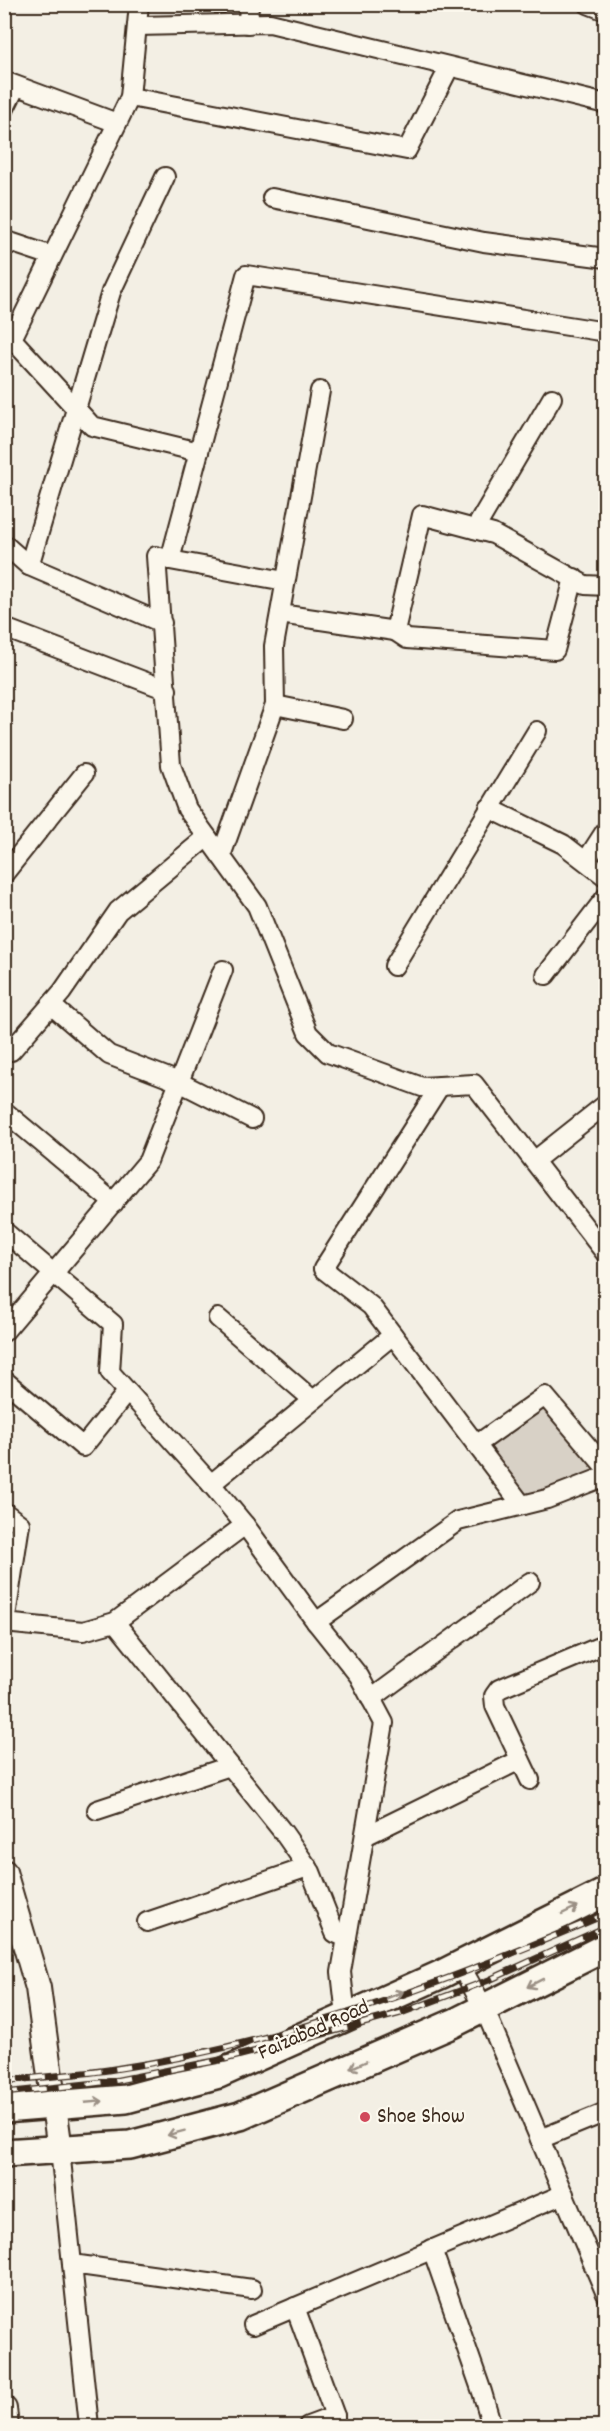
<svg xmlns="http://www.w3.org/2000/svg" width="610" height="2431" viewBox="0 0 610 2431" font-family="Dekko,sans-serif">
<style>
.green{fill:#d8d1c6;stroke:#8a7e72;stroke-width:1.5}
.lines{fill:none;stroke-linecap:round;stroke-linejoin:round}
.street-casing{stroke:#3b2a1e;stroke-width:22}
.secondary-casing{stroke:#3b2a1e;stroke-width:28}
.primary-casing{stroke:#3b2a1e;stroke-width:32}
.street{stroke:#fbf7ec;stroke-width:18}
.secondary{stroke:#fbf7ec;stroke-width:24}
.primary{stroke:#fbf7ec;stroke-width:27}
.rail-casing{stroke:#3b2a1e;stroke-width:7}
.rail{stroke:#fbf7ec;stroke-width:4.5;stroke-dasharray:14;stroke-linecap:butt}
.oneway{stroke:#9b9085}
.poi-dot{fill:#d1495b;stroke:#fbf7ec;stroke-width:2}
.labels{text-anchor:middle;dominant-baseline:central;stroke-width:4.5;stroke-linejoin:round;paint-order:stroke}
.street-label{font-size:22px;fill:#3b2a1e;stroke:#fbf7ec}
.poi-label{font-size:22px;fill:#3b2a1e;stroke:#fbf7ec;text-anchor:start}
</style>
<rect width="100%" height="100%" fill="#f3efe4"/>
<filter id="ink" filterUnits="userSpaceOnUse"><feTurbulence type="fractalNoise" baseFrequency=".0167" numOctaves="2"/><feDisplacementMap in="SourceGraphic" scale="12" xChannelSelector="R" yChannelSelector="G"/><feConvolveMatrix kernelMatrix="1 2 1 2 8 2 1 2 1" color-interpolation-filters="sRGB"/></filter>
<g filter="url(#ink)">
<path class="green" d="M544,1402L599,1473L525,1499L483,1446Z"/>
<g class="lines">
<g class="street-casing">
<g id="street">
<path d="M139,4L130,97L12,339L92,426L199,452"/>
<path d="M588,4L606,11"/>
<path d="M248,24L249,4"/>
<path d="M137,26L270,23L606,104"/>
<path d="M4,81L117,123"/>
<path d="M130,97L407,150L449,68"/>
<path d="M4,110L16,86"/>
<path d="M272,198L484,242L606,258"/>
<path d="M4,240L52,256"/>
<path d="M606,332L246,275L170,560L156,556L171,765L187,809L257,906L308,1033L328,1053L422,1087L474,1084L606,1254"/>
<path d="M475,529L552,398"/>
<path d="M4,544L29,566L162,623"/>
<path d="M170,560L285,581"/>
<path d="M29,566L111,292L165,177"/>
<path d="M280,614L395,631L422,515L493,534L585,585L606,586"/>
<path d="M395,631L407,639L555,650L574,578"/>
<path d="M4,634L7,629L167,690"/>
<path d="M275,705L343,719"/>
<path d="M489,808L563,844L606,877"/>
<path d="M221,856L275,705L274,646L320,391"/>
<path d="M586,861L606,830"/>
<path d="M4,874L84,774"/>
<path d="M394,966L537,731"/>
<path d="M546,975L606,897"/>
<path d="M51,1005L109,1055L179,1082L252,1119"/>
<path d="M11,1051L62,992L118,911L207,837"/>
<path d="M440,1086L323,1269L371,1306L522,1505"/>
<path d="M4,1111L114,1203"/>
<path d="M534,1161L606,1104"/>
<path d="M4,1231L113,1324L110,1372L211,1484L245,1525L316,1622L359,1676L384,1723L341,1972L346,2016"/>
<path d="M218,1318L313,1400"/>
<path d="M4,1332L148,1161L223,970"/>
<path d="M4,1380L83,1447L127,1392"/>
<path d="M476,1445L545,1396L606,1468"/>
<path d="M211,1484L393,1335"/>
<path d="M4,1512L20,1524L5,1623"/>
<path d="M115,1622L283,1832L311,1872L335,1933L347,1938"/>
<path d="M316,1622L458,1521L547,1499L606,1476"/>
<path d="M4,1623L83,1631L115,1622L245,1525"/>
<path d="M371,1699L530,1582"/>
<path d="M530,1780L495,1706L494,1696L499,1689L606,1644"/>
<path d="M97,1810L230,1766"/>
<path d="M365,1836L520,1760"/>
<path d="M147,1922L308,1867"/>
<path d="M460,1965L484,2008L606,2294"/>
<path d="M540,2139L606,2112"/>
<path d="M60,2150L89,2426"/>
<path d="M432,2249L482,2392L492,2426"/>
<path d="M72,2264L252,2289"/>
<path d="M295,2307L335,2416V2426"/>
<path d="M253,2325L564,2194"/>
<path d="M308,2426L335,2416"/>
</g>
</g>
<g class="secondary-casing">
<g id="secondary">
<path d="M4,1872L38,1988L60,2150"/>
<path d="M4,2409L6,2426"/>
</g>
</g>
<g class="primary-casing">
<g id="primary">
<path d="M4,2109L126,2099L219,2074L442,1974L606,1892"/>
<path d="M4,2153L130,2145L240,2116L454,2023L606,1947"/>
</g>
</g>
<use href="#street" class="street"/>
<use href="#secondary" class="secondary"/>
<use href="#primary" class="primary"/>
<g class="rail-casing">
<g id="rail">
<path d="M4,2081C39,2077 74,2075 108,2070C281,2045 446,1983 606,1914"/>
<path d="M4,2093L114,2081L225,2059L312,2037L401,2013L489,1980L606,1927"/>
</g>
</g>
<use href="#rail" class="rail"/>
</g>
<defs><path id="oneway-shaft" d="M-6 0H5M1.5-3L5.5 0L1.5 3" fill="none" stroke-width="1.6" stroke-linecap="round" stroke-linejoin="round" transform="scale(1.5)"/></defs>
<g class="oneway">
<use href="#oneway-shaft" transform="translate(570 1910) rotate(-26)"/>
<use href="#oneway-shaft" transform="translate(535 1983) rotate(153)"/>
<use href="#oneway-shaft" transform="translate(395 1995) rotate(-23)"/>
<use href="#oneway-shaft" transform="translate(358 2065) rotate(156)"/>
<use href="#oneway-shaft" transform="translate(94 2102) rotate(-5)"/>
<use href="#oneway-shaft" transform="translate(176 2133) rotate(165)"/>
</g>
</g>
<circle class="poi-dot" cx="365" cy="2117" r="6"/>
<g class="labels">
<g class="street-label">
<text transform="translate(314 2031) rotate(-24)">Faizabad Road</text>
</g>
<g class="poi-label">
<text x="377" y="2117">Shoe Show</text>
</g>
</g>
<rect width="610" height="2431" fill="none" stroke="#fbf7ec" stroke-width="24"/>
<rect x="12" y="12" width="586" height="2407" fill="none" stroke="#3b2a1e" stroke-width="2" filter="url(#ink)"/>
</svg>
